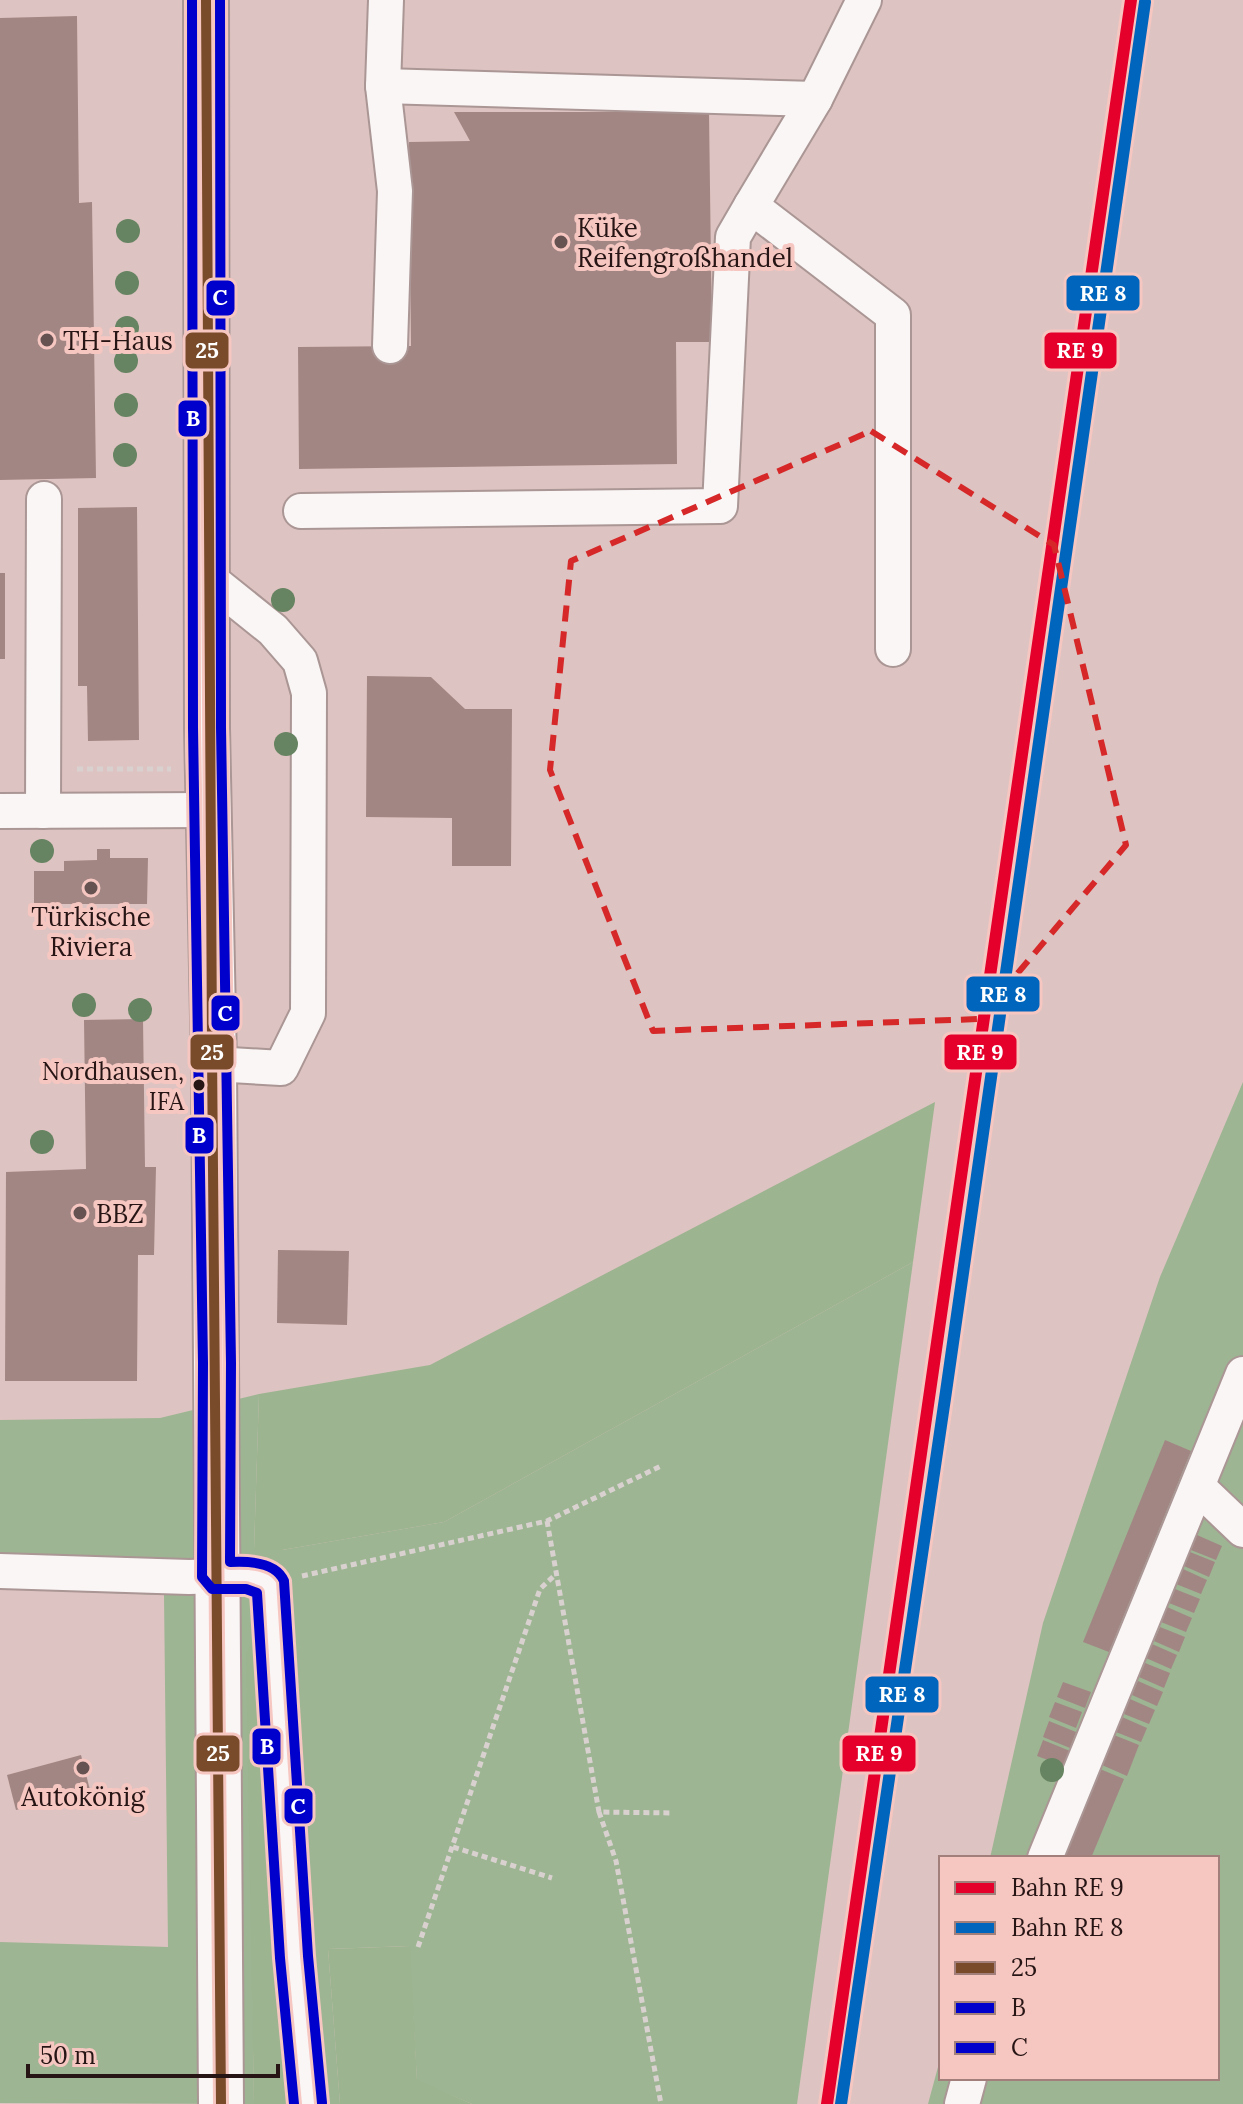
<svg xmlns="http://www.w3.org/2000/svg" width="1243" height="2104" viewBox="0 0 1243 2104" font-family="Lora,serif">
<style>
.green{fill:#9db592}
.forest{fill:#9cb490}
.building{fill:#a28684}
.lines{fill:none;stroke-linecap:round;stroke-linejoin:round}
.minor-casing{stroke:#aa9694;stroke-width:38}
.major-casing{stroke:#aa9694;stroke-width:48}
.path{stroke:#d9d1d0;stroke-width:5;stroke-dasharray:6 4;stroke-linecap:butt}
.minor{stroke:#faf6f6;stroke-width:34}
.major{stroke:#faf6f6;stroke-width:44}
.bus-1-casing{stroke:#f6c6c1;stroke-width:16}
.bus-2-casing{stroke:#f6c6c1;stroke-width:16}
.bus-3-casing{stroke:#f6c6c1;stroke-width:16}
.bus-1{stroke:#7a4b2a;stroke-width:10}
.bus-2{stroke:#0000cd;stroke-width:10}
.bus-3{stroke:#0000cd;stroke-width:10}
.rail-1-casing{stroke:#f6c6c1;stroke-width:18}
.rail-2-casing{stroke:#f6c6c1;stroke-width:18}
.rail-1{stroke:#e4002b;stroke-width:12}
.rail-2{stroke:#0065bd;stroke-width:12}
.tree{fill:#668461}
.marked{fill:none;stroke:#d62828;stroke-width:6;stroke-dasharray:16 10;stroke-linejoin:round}
.poi-dot{fill:#665251;stroke:#f6c6c1;stroke-width:3}
.bus-dot{fill:#261514;stroke:#f6c6c1;stroke-width:3}
.labels{text-anchor:middle;dominant-baseline:central;stroke-width:8;stroke-linejoin:round;paint-order:stroke}
.bus-label{font-size:24px;fill:#261514;stroke:#f6c6c1;text-anchor:end}
.poi-label{font-size:26px;fill:#261514;stroke:#f6c6c1;text-anchor:start}
.line-badge{stroke:#f6c6c1;stroke-width:3}
.badge-label{font-size:22px;text-anchor:middle;font-weight:bold;fill:#fff}
</style>
<rect width="100%" height="100%" fill="#ddc3c1"/>
<g class="green">
<path d="M1243,1082V2104H928L941,2056V2078H1217V1858H990L1043,1623L1160,1277Z"/>
<path d="M913,1262L797,2104H472L417,2081L409,1946L328,1949L340,2104H296L252,1933L254,2104L0,2103V1942L168,1947L164,1595L0,1589V1420L160,1418L259,1394L254,1550H282L444,1522Z"/>
</g>
<g class="forest">
<path d="M935,1102L913,1262L444,1522L282,1550H254L259,1394L430,1365Z"/>
<path d="M252,1642L262,1646L296,2104H254L246,1654Z"/>
<path d="M410,1946L417,2080L472,2104H340L328,1949Z"/>
</g>
<g class="building">
<path d="M77,16L79,203L92,202L96,478L0,480V18Z"/>
<path d="M454,112H709L712,342H676L677,464L299,469L298,347L411,346L409,142L470,141Z"/>
<path d="M137,507L139,740L88,741L87,686H78V508Z"/>
<rect x="0" y="573" width="5" height="86"/>
<path d="M367,676L431,677L465,709H512L511,866H452V818L366,817Z"/>
<path d="M97,849H110V858H148L147,904H34V871H64V861L97,860Z"/>
<path d="M143,1019L145,1167H156L154,1255H138L137,1381H5L6,1172L86,1169L84,1020Z"/>
<path d="M278,1250L349,1251L347,1325L277,1323Z"/>
<path d="M1165,1440L1191,1451L1109,1652L1083,1642Z"/>
<path d="M1197,1535L1222,1546L1216,1560L1191,1550Z"/>
<path d="M1190,1552L1215,1562L1209,1577L1184,1566Z"/>
<path d="M1183,1569L1207,1580L1201,1594L1176,1584Z"/>
<path d="M1175,1589L1200,1599L1194,1613L1169,1603Z"/>
<path d="M1167,1607L1192,1618L1186,1632L1161,1622Z"/>
<path d="M1160,1627L1185,1637L1179,1652L1154,1641Z"/>
<path d="M1152,1644L1177,1655L1171,1669L1146,1658Z"/>
<path d="M1145,1663L1170,1673L1164,1688L1139,1677Z"/>
<path d="M1138,1681L1163,1692L1157,1706L1132,1695Z"/>
<path d="M1063,1682L1091,1692L1085,1708L1057,1697Z"/>
<path d="M1130,1699L1155,1710L1149,1724L1124,1714Z"/>
<path d="M1055,1702L1082,1712L1076,1728L1049,1717Z"/>
<path d="M1122,1717L1147,1728L1141,1742L1116,1732Z"/>
<path d="M1049,1721L1076,1732L1070,1748L1043,1737Z"/>
<path d="M1114,1735L1139,1745L1127,1776L1102,1765Z"/>
<path d="M1043,1740L1070,1751L1064,1766L1037,1756Z"/>
<path d="M81,1755L90,1790L16,1810L7,1775Z"/>
<path d="M1100,1769L1124,1779L1091,1858H1062Z"/>
</g>
<g class="lines">
<g class="minor-casing">
<g id="minor">
<path d="M386,0L383,86L395,191L390,346"/>
<path d="M864,0L815,99L751,206L893,315V649"/>
<path d="M383,86L815,99"/>
<path d="M301,511L720,506L733,237L751,206"/>
<path d="M207,577L273,630L300,661L309,693L308,1013L281,1068L214,1064"/>
<path d="M0,811L209,810"/>
<path d="M43,811L44,499"/>
<path d="M1199,1488L1243,1530"/>
<path d="M0,1571L189,1577L248,1575L270,1583L294,1957L308,2104"/>
<path d="M1045,1858L1243,1374"/>
<path d="M962,2104L969,2078"/>
</g>
</g>
<g class="major-casing">
<path id="major" d="M206,0L207,728L214,1064L221,2104"/>
</g>
<g class="path">
<path d="M77,769H171"/>
<path d="M547,1521L599,1812L673,1813"/>
<path d="M302,1576L547,1521L661,1466"/>
<path d="M599,1812L616,1861L661,2104"/>
<path d="M453,1847L552,1878"/>
<path d="M418,1947L540,1589L556,1574"/>
</g>
<use href="#minor" class="minor"/>
<use href="#major" class="major"/>
<g class="bus-1-casing">
<path id="bus-1" d="M206,0C207,701 216,1403 221,2104"/>
</g>
<g class="bus-2-casing">
<path id="bus-2" d="M192,0L193,728L203,1363L202,1577L212,1589H246L257,1593L280,1958L294,2104"/>
</g>
<g class="bus-3-casing">
<path id="bus-3" d="M220,0L221,728L231,1363L230,1562C248,1561 276,1562 284,1581L308,1956L322,2103"/>
</g>
<use href="#bus-1" class="bus-1"/>
<use href="#bus-2" class="bus-2"/>
<use href="#bus-3" class="bus-3"/>
<g class="rail-1-casing">
<path id="rail-1" d="M827,2104C933,1403 1029,701 1131,0"/>
</g>
<g class="rail-2-casing">
<path id="rail-2" d="M841,2104C947,1404 1043,703 1145,2"/>
</g>
<use href="#rail-1" class="rail-1"/>
<use href="#rail-2" class="rail-2"/>
</g>
<g class="tree">
<circle cx="128" cy="231" r="12"/>
<circle cx="127" cy="283" r="12"/>
<circle cx="127" cy="328" r="12"/>
<circle cx="126" cy="361" r="12"/>
<circle cx="126" cy="405" r="12"/>
<circle cx="125" cy="455" r="12"/>
<circle cx="283" cy="600" r="12"/>
<circle cx="286" cy="744" r="12"/>
<circle cx="42" cy="851" r="12"/>
<circle cx="84" cy="1005" r="12"/>
<circle cx="140" cy="1010" r="12"/>
<circle cx="42" cy="1142" r="12"/>
<circle cx="1052" cy="1770" r="12"/>
</g>
<path class="marked" d="M871,431L1054,545L1126,845L979,1019L653,1031L550,770L571,561Z"/>
<g class="poi-dot">
<circle cx="561" cy="242" r="8"/>
<circle cx="47" cy="340" r="8"/>
<circle cx="91" cy="888" r="8"/>
<circle cx="80" cy="1213" r="8"/>
<circle cx="83" cy="1768" r="8"/>
</g>
<circle class="bus-dot" cx="199" cy="1085" r="7"/>
<g class="labels">
<g class="bus-label">
<text x="184" y="1071">Nordhausen,<tspan x="184" dy="30">IFA</tspan></text>
</g>
<g class="poi-label">
<text x="577" y="227">Küke<tspan x="577" dy="30">Reifengroßhandel</tspan></text>
<text x="63" y="340">TH-Haus</text>
<text x="91" y="916" text-anchor="middle">Türkische<tspan x="91" dy="30">Riviera</tspan></text>
<text x="96" y="1213">BBZ</text>
<text x="83" y="1796" text-anchor="middle">Autokönig</text>
</g>
</g>
<g class="line-badge">
<rect x="1065" y="274" width="76" height="38" rx="8" fill="#0065bd"/>
<rect x="205" y="279" width="31" height="38" rx="8" fill="#0000cd"/>
<rect x="184" y="331" width="46" height="39" rx="8" fill="#7a4b2a"/>
<rect x="1043" y="331" width="75" height="39" rx="8" fill="#e4002b"/>
<rect x="177" y="399" width="31" height="39" rx="8" fill="#0000cd"/>
<rect x="965" y="975" width="76" height="38" rx="8" fill="#0065bd"/>
<rect x="210" y="994" width="31" height="38" rx="8" fill="#0000cd"/>
<rect x="189" y="1033" width="46" height="38" rx="8" fill="#7a4b2a"/>
<rect x="943" y="1033" width="75" height="38" rx="8" fill="#e4002b"/>
<rect x="184" y="1116" width="31" height="39" rx="8" fill="#0000cd"/>
<rect x="864" y="1675" width="76" height="39" rx="8" fill="#0065bd"/>
<rect x="251" y="1727" width="31" height="39" rx="8" fill="#0000cd"/>
<rect x="195" y="1734" width="46" height="39" rx="8" fill="#7a4b2a"/>
<rect x="841" y="1734" width="76" height="39" rx="8" fill="#e4002b"/>
<rect x="283" y="1787" width="31" height="38" rx="8" fill="#0000cd"/>
</g>
<g class="badge-label">
<text x="1103" y="301">RE 8</text>
<text x="220" y="305">C</text>
<text x="207" y="358">25</text>
<text x="1080" y="358">RE 9</text>
<text x="193" y="426">B</text>
<text x="1003" y="1002">RE 8</text>
<text x="225" y="1021">C</text>
<text x="212" y="1060">25</text>
<text x="980" y="1060">RE 9</text>
<text x="199" y="1143">B</text>
<text x="902" y="1702">RE 8</text>
<text x="267" y="1754">B</text>
<text x="218" y="1761">25</text>
<text x="879" y="1761">RE 9</text>
<text x="298" y="1814">C</text>
</g>
<rect x="939" y="1856" width="280" height="224" fill="#f6c6c1" stroke="#a37f7c" stroke-width="2"/>
<rect x="955" y="1882" width="40" height="12" fill="#e4002b" stroke="#a37f7c" stroke-width="2"/>
<text x="1011" y="1896" font-size="24" fill="#261514">Bahn RE 9</text>
<rect x="955" y="1922" width="40" height="12" fill="#0065bd" stroke="#a37f7c" stroke-width="2"/>
<text x="1011" y="1936" font-size="24" fill="#261514">Bahn RE 8</text>
<rect x="955" y="1962" width="40" height="12" fill="#7a4b2a" stroke="#a37f7c" stroke-width="2"/>
<text x="1011" y="1976" font-size="24" fill="#261514">25</text>
<rect x="955" y="2002" width="40" height="12" fill="#0000cd" stroke="#a37f7c" stroke-width="2"/>
<text x="1011" y="2016" font-size="24" fill="#261514">B</text>
<rect x="955" y="2042" width="40" height="12" fill="#0000cd" stroke="#a37f7c" stroke-width="2"/>
<text x="1011" y="2056" font-size="24" fill="#261514">C</text>
<path d="M28 2064v12h250v-12" fill="none" stroke="#261514" stroke-width="4"/>
<text x="40" y="2064" font-size="24" fill="#261514" stroke="#f6c6c1" stroke-width="6" paint-order="stroke">50 m</text>
</svg>
